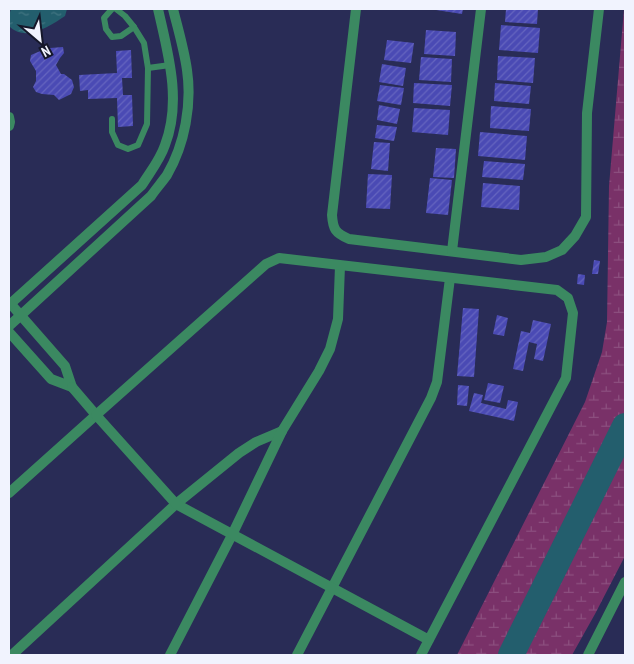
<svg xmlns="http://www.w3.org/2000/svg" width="634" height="664" viewBox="0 0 634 664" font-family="'PT Sans Narrow',sans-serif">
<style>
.wetland{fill:url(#wetland-marsh)}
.water{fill:url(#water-ripples)}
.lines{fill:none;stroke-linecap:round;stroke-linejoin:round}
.river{stroke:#235e6d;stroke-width:26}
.building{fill:url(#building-hatch)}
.lane{stroke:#3b8961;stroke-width:6}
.street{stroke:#3b8961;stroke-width:10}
</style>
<defs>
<pattern id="wetland-marsh" width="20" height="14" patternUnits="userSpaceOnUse" patternTransform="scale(1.25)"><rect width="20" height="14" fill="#793168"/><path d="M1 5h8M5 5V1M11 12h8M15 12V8" fill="none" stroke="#8c4f7f"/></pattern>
<pattern id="water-ripples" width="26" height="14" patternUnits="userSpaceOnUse" patternTransform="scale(1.25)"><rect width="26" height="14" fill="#235e6d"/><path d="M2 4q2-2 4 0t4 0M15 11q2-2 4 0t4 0" fill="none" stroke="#437683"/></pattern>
<pattern id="building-hatch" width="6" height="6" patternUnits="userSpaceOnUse" patternTransform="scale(1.25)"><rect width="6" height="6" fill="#4a4ab4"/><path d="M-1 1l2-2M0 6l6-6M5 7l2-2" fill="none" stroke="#6565bf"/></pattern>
</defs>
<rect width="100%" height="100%" fill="#292c56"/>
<path class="wetland" d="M624,9H625V556L595,614L572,655H457L585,402L602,352L607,322L609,186Z"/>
<path class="water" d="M11,9H67L65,16C50,26 26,42 10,27L9,16Z"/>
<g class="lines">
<path class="river" d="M511,655L625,426"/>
</g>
<g class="building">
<path d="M436,9H463L462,14L436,10Z"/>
<path d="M506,9H538L537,24L505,22Z"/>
<path d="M501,25L540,28L538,53L499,50Z"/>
<path d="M426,30L456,32L455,56L424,54Z"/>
<path d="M387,40L414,43L411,63L384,60Z"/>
<path d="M63,47L64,53L60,58L56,65L61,74H64L72,80L74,87L71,94L59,100L54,95L42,94L36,92L33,87L36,81V71L30,61L31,55L38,52L50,48Z"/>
<path d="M131,50L132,78H122L123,95H132L133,126L118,127L117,98L88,99V90L80,91L79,75L117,73L116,51Z"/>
<path d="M498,56L535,58L533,83L497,80Z"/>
<path d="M421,57L452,59L451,82L419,80Z"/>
<path d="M382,64L406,68L403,86L379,82Z"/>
<path d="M414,83L452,85L450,106L413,103Z"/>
<path d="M495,83L531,86L529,104L494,101Z"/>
<path d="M380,85L404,88L401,105L377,101Z"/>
<path d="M379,105L400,109L397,124L377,120Z"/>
<path d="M491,106L531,109L529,131L490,128Z"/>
<path d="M414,108L450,110L448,135L412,132Z"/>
<path d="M377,125L397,127L394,141L375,138Z"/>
<path d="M480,132L527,136L525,160L478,156Z"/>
<path d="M374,142L390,143L388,171L371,169Z"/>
<path d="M436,148L456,149L454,178L433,177Z"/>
<path d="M484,161L525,164L523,180L482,177Z"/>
<path d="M368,174L392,175L390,209L366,208Z"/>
<path d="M430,178L452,180L448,215L426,213Z"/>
<path d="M483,183L520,186L519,210L481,207Z"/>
<path d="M594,260L600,261L598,274H592Z"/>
<path d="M578,274L585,275L584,285L577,284Z"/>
<path d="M463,308L479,309L474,377L457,376Z"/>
<path d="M497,315L508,318L504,336L493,334Z"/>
<path d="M533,320L551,324L543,361L534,359L537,344L529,342L523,371L513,369L521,331L530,333Z"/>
<path d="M488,383L504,386L500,403L484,400Z"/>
<path d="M458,385L469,386L467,406L457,405Z"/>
<path d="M474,393L483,395L481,403L506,409L508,400L518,402L514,421L469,411Z"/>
</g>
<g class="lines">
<g class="lane">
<path d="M112,9L104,18L106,29L112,37L121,36L134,27"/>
<path d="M148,68L170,65"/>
<path d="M112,119V132L118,145L128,149L138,145L147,124L148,68L144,43L134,27L125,16L116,9"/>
</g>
<g class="street">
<path d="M356,9L332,215C333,229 335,233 349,239L521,260L546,257L562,250L575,236L586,217L587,113L599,9"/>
<path d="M9,117L10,122L9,126"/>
<path d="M452,251L481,9"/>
<path d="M9,302L65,366L72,387L51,379L9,332"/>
<path d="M9,305L142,185C150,172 160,160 165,145C182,101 168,53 158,9"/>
<path d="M9,326L151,196C156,189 162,182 167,175C185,144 192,104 187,70C184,49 178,29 173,9"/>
<path d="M9,493L96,415L72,387"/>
<path d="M13,654L176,504L239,453L256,442L282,431"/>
<path d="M170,655L232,535L282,431L319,371L330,349L338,319L340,266"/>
<path d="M297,655L431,398L437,382L450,278"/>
<path d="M421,655L566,378L573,313L568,298L557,290L279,258L266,264L96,415L176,504L429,640"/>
<path d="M588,655L625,582"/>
</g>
</g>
<rect width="634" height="664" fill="none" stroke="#f1f3fe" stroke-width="20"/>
<g transform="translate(40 40) rotate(152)" stroke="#15172a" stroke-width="4" paint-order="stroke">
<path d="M0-4L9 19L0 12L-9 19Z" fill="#f1f3fe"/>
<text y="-8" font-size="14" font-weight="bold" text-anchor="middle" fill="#f1f3fe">N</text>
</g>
</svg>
